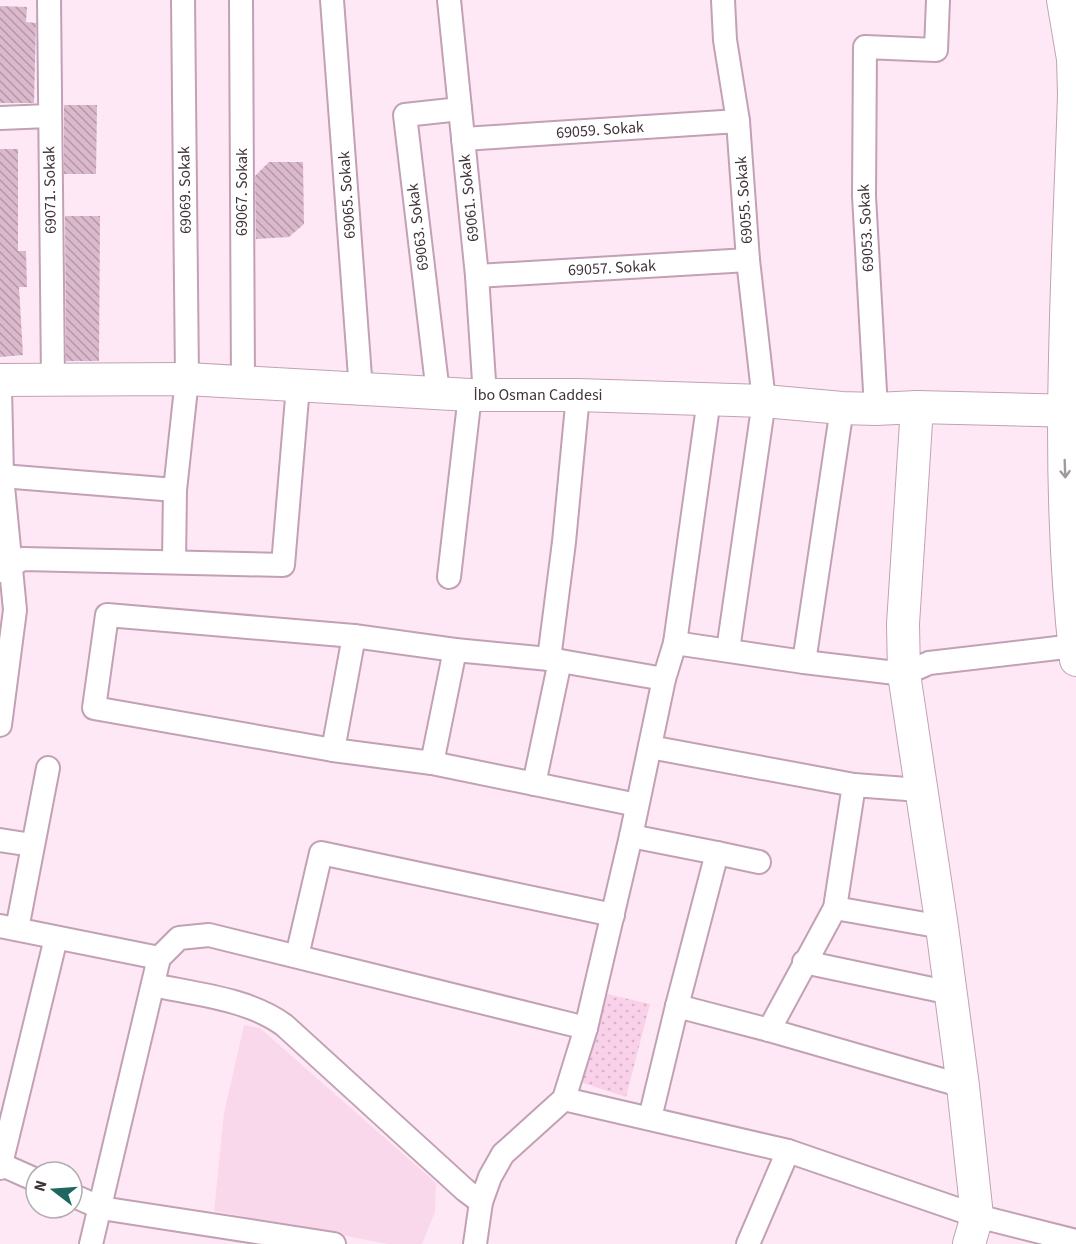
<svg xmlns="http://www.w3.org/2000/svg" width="1076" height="1244" viewBox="0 0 1076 1244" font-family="'Source Sans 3',sans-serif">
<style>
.built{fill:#fad8ec}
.park{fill:url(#park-dots)}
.building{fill:url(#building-back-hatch)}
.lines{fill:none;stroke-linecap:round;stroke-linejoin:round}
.street-casing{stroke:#c2a1b5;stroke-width:26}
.secondary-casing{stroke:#c2a1b5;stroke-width:34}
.street{stroke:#fff;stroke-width:22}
.secondary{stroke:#fff;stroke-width:32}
.oneway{stroke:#a0999d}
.labels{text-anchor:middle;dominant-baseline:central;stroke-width:4.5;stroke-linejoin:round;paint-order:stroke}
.street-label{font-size:16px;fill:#41333b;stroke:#fff}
</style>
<defs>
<pattern id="park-dots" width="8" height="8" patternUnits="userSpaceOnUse" patternTransform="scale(1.5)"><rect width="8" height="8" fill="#f9d1e9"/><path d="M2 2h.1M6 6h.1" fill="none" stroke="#d7b4c9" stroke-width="1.8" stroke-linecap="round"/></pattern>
<pattern id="building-back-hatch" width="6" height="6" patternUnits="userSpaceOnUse" patternTransform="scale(1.5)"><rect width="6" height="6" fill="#dbb9cd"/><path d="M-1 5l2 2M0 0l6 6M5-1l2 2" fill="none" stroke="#b397a8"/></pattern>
</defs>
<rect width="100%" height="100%" fill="#fee8f5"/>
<path class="built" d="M244,1025L260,1028L436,1183L435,1212L422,1244H388L214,1211L224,1113Z"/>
<path class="park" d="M599,992L650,1004L626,1097L574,1080Z"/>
<g class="building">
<path d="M0,6L27,7L26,22L36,23L34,103H0Z"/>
<path d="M64,105H97L96,174H64Z"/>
<path d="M0,149H18V251H26L27,287H19L23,355L0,357Z"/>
<path d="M269,162H303L304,224L289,237L256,239L255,176Z"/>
<path d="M65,216H100L99,361H66Z"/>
</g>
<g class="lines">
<g class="street-casing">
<g id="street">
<path d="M49,0L53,380"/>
<path d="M241,0L243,384"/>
<path d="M332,0L361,390"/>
<path d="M449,0L477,276L485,396"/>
<path d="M723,0L725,40L738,121L748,260L764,401L728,650"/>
<path d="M0,118L49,116"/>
<path d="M463,139L738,121"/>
<path d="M477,276L748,260"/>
<path d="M0,388L2,476L15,610L0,725"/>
<path d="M438,393L405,115L460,109"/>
<path d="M876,409L864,196L865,47L936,50L938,0"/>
<path d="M2,476L175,490"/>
<path d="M174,562L175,490L187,379L183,0"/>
<path d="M0,571L23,559L283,565L298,386"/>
<path d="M449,577L470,395"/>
<path d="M675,643L804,662L904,674L929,663L1074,646"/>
<path d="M549,659L564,542L578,395"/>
<path d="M804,662L842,408"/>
<path d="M650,747L854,785L920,790"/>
<path d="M333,750L354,636"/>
<path d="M432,763L455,650"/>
<path d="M534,784L560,661"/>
<path d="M637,805L432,763L333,750L94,708L107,615L354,636L455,650L549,659L664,679"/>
<path d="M631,836L717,853L677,1006"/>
<path d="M0,840L32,845"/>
<path d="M717,853L759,862"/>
<path d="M835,908L942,927"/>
<path d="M0,926L159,958"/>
<path d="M17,929L48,768"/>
<path d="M297,956L321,853L613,915"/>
<path d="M804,962L951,993"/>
<path d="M153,985C195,994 249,999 284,1025L465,1190L481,1202"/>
<path d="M769,1030L835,908L854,785"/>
<path d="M564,1099L788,1151L977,1216L1076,1241"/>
<path d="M650,1118L677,1006L769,1030L963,1086"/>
<path d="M0,1164L36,1180"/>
<path d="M0,1168L56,938"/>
<path d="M72,1195L101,1208L334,1244"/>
<path d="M91,1244L159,958L179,938L209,935L586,1028"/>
<path d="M475,1244L481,1202L490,1177L503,1154L564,1099L586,1028L631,836L664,679L675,643L709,399"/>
<path d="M748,1244L788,1151"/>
</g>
</g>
<g class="secondary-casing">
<g id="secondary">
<path d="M1063,0L1073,59L1074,95C1068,283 1054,473 1076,660"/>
<path d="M0,380L187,379L470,395H578L764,401L842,408L876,409L917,407L1076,411"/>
<path d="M917,407L903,624L904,674L942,927L963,1086L977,1216L969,1244"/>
</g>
</g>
<use href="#street" class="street"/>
<use href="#secondary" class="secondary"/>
</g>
<defs><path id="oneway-shaft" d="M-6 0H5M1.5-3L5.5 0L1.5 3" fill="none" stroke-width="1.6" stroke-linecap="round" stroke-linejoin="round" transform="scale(1.5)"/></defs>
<use class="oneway" href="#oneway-shaft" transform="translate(1065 469) rotate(88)"/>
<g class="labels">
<g class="street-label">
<text transform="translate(600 130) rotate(-4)">69059. Sokak</text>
<text transform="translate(50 190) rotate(-91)">69071. Sokak</text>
<text transform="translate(185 190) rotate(-91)">69069. Sokak</text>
<text transform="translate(242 192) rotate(-90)">69067. Sokak</text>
<text transform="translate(347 195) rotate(-94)">69065. Sokak</text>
<text transform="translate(469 198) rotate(-96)">69061. Sokak</text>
<text transform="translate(744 200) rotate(-94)">69055. Sokak</text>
<text transform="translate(418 227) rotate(-97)">69063. Sokak</text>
<text transform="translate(866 228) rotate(-93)">69053. Sokak</text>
<text transform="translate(612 268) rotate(-3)">69057. Sokak</text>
<text x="538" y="395">İbo Osman Caddesi</text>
</g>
</g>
<g transform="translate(54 1190) rotate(287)"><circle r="28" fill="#ffffff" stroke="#b3adb1" stroke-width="1.5"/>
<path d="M0-4.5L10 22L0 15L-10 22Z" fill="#1e675f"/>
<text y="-9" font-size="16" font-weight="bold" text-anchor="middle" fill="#41333b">N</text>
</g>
</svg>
